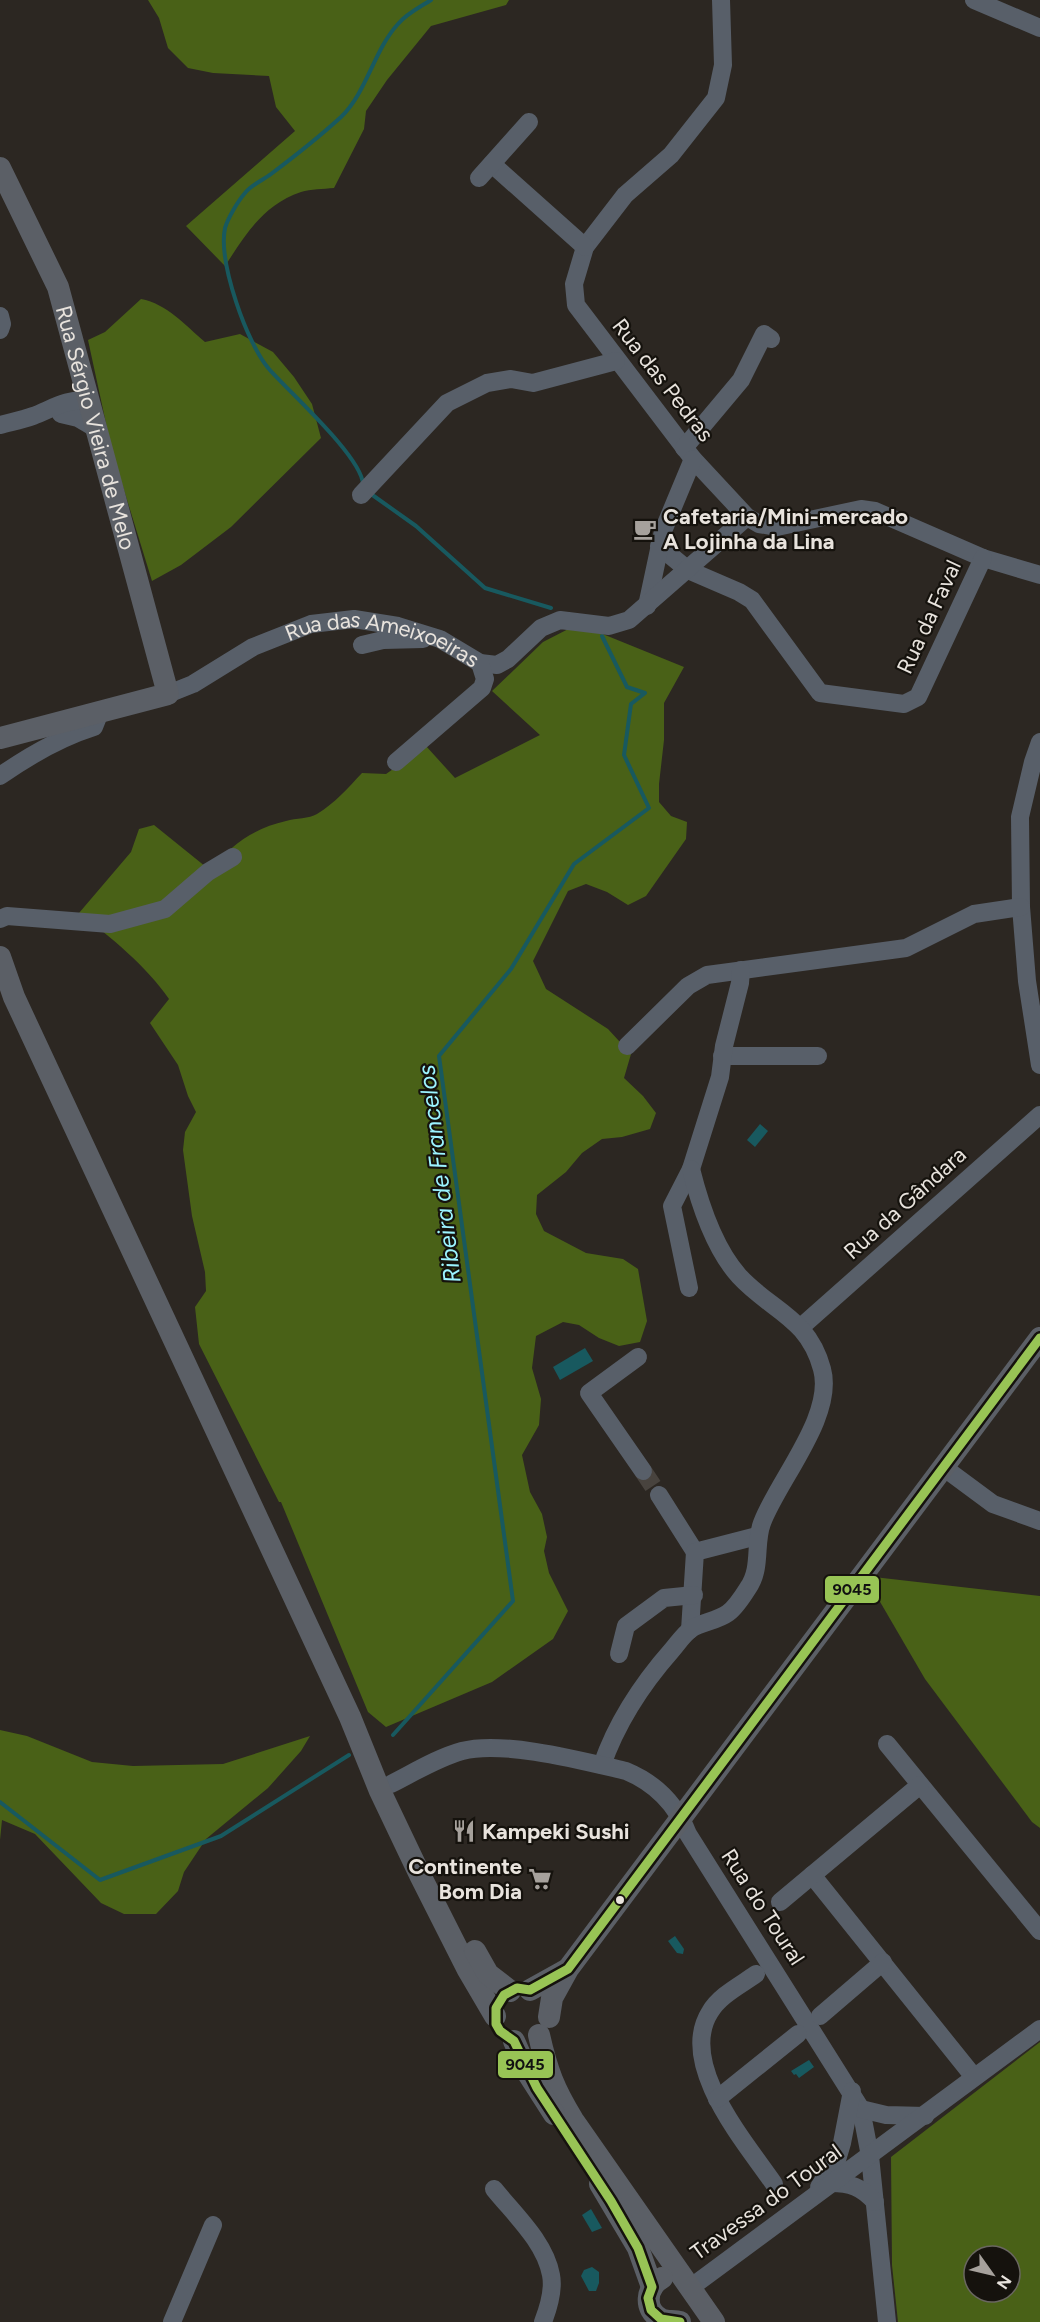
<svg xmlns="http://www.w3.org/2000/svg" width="1040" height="2322" viewBox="0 0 1040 2322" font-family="Figtree,sans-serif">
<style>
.forest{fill:#496117;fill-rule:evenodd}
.water{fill:#18595f}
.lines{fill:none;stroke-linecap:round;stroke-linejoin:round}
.stream{stroke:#18595f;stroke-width:4}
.minor-tunnel{stroke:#48433e;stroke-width:18;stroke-dasharray:18 9;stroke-linecap:butt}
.minor{stroke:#585f69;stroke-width:18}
.major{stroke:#5b5f66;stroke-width:22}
.bus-1-casing{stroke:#15120d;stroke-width:14}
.bus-1{stroke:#98c455;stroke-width:9}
.bus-dot{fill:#e8e3dd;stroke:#15120d;stroke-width:2}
.labels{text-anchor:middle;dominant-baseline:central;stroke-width:4.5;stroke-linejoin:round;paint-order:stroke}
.street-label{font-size:22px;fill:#e8e3dd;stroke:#15120d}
.poi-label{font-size:22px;font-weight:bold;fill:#e8e3dd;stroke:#15120d;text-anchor:start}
.water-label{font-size:24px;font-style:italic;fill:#9cf4ff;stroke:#15120d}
.line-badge{stroke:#15120d;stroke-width:2}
.pale-badge-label{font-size:16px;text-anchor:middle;font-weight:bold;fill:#111}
</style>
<rect width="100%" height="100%" fill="#2c2722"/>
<g class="forest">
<path d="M148,0H509L506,5L431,26L387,80L366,111L364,129L334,188C323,189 311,189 301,192C263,205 246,234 225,266L186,226L295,131L276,107L269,76L213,73L188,68L168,48L159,18Z"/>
<path d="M141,299C167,304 185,325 205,342L240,334L273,352L294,377L312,404L321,438L231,527L181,565L152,581L112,451L88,340L105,332Z"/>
<path d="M578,624L684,667L664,703V740L659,784V802L671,816L687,822L686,839L646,896L628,905L607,892L586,884L568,891L533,961L546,989L608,1029L631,1054L624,1078L643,1096L656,1113L650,1129L622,1137L602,1139L582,1153L566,1172L537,1195L536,1214L544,1231L586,1253L623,1259L638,1269L647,1321L640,1342L619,1346L599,1338L579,1325L563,1322L536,1336L532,1368L541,1399L539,1425L522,1455L530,1492L542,1514L547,1537L544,1551L549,1573L568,1611L553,1639L492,1682L386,1727L368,1712L281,1502H279L199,1344L195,1307L206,1291L205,1272L192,1216L183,1150L185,1132L196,1112L188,1096L178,1065L150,1023L169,999C146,966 111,937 79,913L131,852L139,829L154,825L211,871C229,845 255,828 286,821C296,818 309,819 317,814C335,803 348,788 362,773L386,774L426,746L455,778L540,735L492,691L543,642Z"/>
<path d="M865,1576L1040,1596V1828L1032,1822L925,1679Z"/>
<path d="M0,1730L27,1736L92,1762L133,1766L223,1764L310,1736L301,1751L268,1788L206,1839L184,1872L178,1891L156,1914H124L101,1903L35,1834L2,1820L0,1840Z"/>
<path d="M1040,2042V2322H898L892,2265L891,2157ZM974,2256H1010V2292H974Z"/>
</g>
<g class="water">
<path d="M760,1124L768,1131L755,1147L747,1140Z"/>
<path d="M585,1348L593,1361L560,1380L553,1367Z"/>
<path d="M675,1936L684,1949L683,1954L677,1953L668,1941Z"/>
<path d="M809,2060L814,2067L799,2078L796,2074L794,2075L791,2071Z"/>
<path d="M591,2209L602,2228L592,2232L582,2215Z"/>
<path d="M592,2267L599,2272V2283L596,2291H589L581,2276L584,2270Z"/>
</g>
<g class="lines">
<g class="stream">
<path d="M363,484C361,456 290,393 269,369C247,344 218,262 225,228C228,218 238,201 245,193C251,185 263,180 271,174C295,156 319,137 341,117C367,92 374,50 398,24C406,14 420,7 431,0"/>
<path d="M371,494L416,526L485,588L551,608"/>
<path d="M393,1735L513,1601L439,1056L511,969L574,864L649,808L624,755L631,704L645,693L627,687L602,636"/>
<path d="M0,1802L100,1880L221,1836L349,1755"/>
</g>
<path class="minor-tunnel" d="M643,1471L659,1495"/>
<g class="minor">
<path d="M721,0L723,65L716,98L671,155L625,195L585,247L574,284L576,305L693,459L747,517L759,524L777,527L861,509L875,511L983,558L1040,575"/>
<path d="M974,0L1040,28"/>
<path d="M492,164L585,247"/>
<path d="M479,178L529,122"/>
<path d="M0,316L2,324L0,330"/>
<path d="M61,414L78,418L95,428"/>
<path d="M0,425C11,422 22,420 33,416C52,409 67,398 88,401"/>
<path d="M684,448L741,380L764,334L771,339"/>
<path d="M361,495L447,403L487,383L511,379L533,383L616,361"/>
<path d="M659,546L688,570L739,592L752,600L820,693L904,704L918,697L983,558"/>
<path d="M647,606L663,531L693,459"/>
<path d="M362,645L383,640L423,639"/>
<path id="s1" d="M168,694L193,684L253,647L311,624L354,619L398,626L440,639L480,663L497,665L508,659L541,628L560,620L609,626L629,620L747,517"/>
<path d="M1040,742L1033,762L1020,817L1021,907L1027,981L1040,1065"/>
<path d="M396,762L482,688L485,679L480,663"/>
<path d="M0,776C30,755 59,738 94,727L100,712"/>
<path d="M0,919L7,916L110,924L165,909L208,872L233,857"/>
<path d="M627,1046L688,986L707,975L906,948L974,914L1021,907"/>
<path d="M722,1056H818"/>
<path d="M689,1288L672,1206L691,1169L720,1077L724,1046L740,983L741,970"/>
<path d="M801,1327L1040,1115"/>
<path d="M638,1357L589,1393L643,1471"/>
<path d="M943,1467L993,1504L1040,1521"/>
<path d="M659,1495L695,1552"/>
<path d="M690,1630L695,1552L757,1536"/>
<path d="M619,1654L626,1626L664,1598L694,1595"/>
<path d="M887,1744L1040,1931"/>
<path d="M602,1765C617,1722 642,1684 672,1650C678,1643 684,1634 691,1629C702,1622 717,1621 728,1613C735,1608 743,1596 748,1588C762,1568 754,1544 762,1523C778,1480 835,1416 822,1369C808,1317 771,1311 739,1276C714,1248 700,1205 691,1169"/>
<path d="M391,1784C413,1773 437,1758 462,1751C503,1740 583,1761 626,1771C655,1783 676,1804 688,1834L861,2109L870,2156L887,2322"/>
<path d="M812,1875L974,2077"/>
<path d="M780,1902L920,1785"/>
<path d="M756,1974C741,1985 720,1995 710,2012C677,2064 746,2143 774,2184"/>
<path d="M820,2016L883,1962"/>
<path d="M717,2099L798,2034"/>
<path d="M861,2109L886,2115L925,2116"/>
<path d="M831,2183C850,2183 862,2187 875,2202"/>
<path d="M819,2187L837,2160L842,2143L852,2091"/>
<path d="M494,2189C515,2215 545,2242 551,2275C554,2290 548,2309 543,2322"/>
<path d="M690,2288L1040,2029"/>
<path d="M172,2322L213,2225"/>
</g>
<g class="major">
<path id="s2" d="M0,168L58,287L168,694L0,738"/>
<path d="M0,957L14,997L350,1717L380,1791L420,1875L468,1970L495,2016"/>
<path d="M475,1951L488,1974L510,1991"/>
<path d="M530,1990L566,1970"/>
<path d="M549,2017L552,1998L568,1969L1040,1338"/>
<path d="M539,2035C547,2071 554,2089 573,2120L714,2322"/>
<path d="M514,2041L529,2075L554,2114"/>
<path d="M600,2184L638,2248L652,2287"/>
<path d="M662,2278C646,2287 643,2310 661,2319C667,2322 674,2320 680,2322"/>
</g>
<g class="bus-1-casing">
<path id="bus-1" d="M680,2322L661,2319L651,2310L648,2298L652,2287L638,2248L611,2201L537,2088L514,2041L500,2031L496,2024V2008L504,1995L517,1988L530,1990L568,1969L1040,1338"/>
</g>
<use href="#bus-1" class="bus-1"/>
</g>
<defs>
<g id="cafe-bare" transform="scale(1.8)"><path d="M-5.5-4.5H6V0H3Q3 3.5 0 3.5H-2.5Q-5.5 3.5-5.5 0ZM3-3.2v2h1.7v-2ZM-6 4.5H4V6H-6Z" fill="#a6a19c" stroke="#15120d" stroke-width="2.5" paint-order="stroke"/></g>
<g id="restaurant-bare" transform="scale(1.8)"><path d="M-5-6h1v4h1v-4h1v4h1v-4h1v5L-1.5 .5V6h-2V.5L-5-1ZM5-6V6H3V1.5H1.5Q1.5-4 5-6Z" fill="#a6a19c" stroke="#15120d" stroke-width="2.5" paint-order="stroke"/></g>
<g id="supermarket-bare" transform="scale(1.8)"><path d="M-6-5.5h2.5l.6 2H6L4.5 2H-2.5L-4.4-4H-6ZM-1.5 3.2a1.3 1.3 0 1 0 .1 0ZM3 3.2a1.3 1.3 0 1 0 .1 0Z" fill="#a6a19c" stroke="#15120d" stroke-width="2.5" paint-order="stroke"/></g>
</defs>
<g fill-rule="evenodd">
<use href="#cafe-bare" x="645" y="529"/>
<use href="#restaurant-bare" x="464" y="1831"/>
<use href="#supermarket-bare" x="540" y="1879"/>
</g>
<circle class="bus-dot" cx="620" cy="1900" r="5"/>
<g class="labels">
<g class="street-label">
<text transform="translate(663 380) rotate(52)">Rua das Pedras</text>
<text stroke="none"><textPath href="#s2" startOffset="278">Rua Sérgio Vieira de Melo</textPath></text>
<text transform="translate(929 617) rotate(-65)">Rua da Faval</text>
<text stroke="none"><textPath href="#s1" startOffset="234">Rua das Ameixoeiras</textPath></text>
<text transform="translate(905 1203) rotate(-42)">Rua da Gândara</text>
<text transform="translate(763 1907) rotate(57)">Rua do Toural</text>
<text transform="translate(766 2202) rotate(-36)">Travessa do Toural</text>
</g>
<g class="poi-label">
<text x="663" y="516">Cafetaria/Mini-mercado<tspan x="663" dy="25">A Lojinha da Lina</tspan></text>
<text x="482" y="1831">Kampeki Sushi</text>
<text x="522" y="1866" text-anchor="end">Continente<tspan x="522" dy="25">Bom Dia</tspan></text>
</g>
<g class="water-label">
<text transform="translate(439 1174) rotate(-97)">Ribeira de Francelos</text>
</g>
</g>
<g class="line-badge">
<rect x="824" y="1575" width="56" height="29" rx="6" fill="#98c455"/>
<rect x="497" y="2050" width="57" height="29" rx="6" fill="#98c455"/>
</g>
<g class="pale-badge-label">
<text x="852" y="1595">9045</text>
<text x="525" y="2070">9045</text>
</g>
<g transform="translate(992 2274) rotate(124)"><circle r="28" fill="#15120d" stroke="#696660" stroke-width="1.5"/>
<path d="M0-4.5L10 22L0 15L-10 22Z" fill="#a6a19c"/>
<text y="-9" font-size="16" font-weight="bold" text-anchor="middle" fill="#e8e3dd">N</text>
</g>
</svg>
